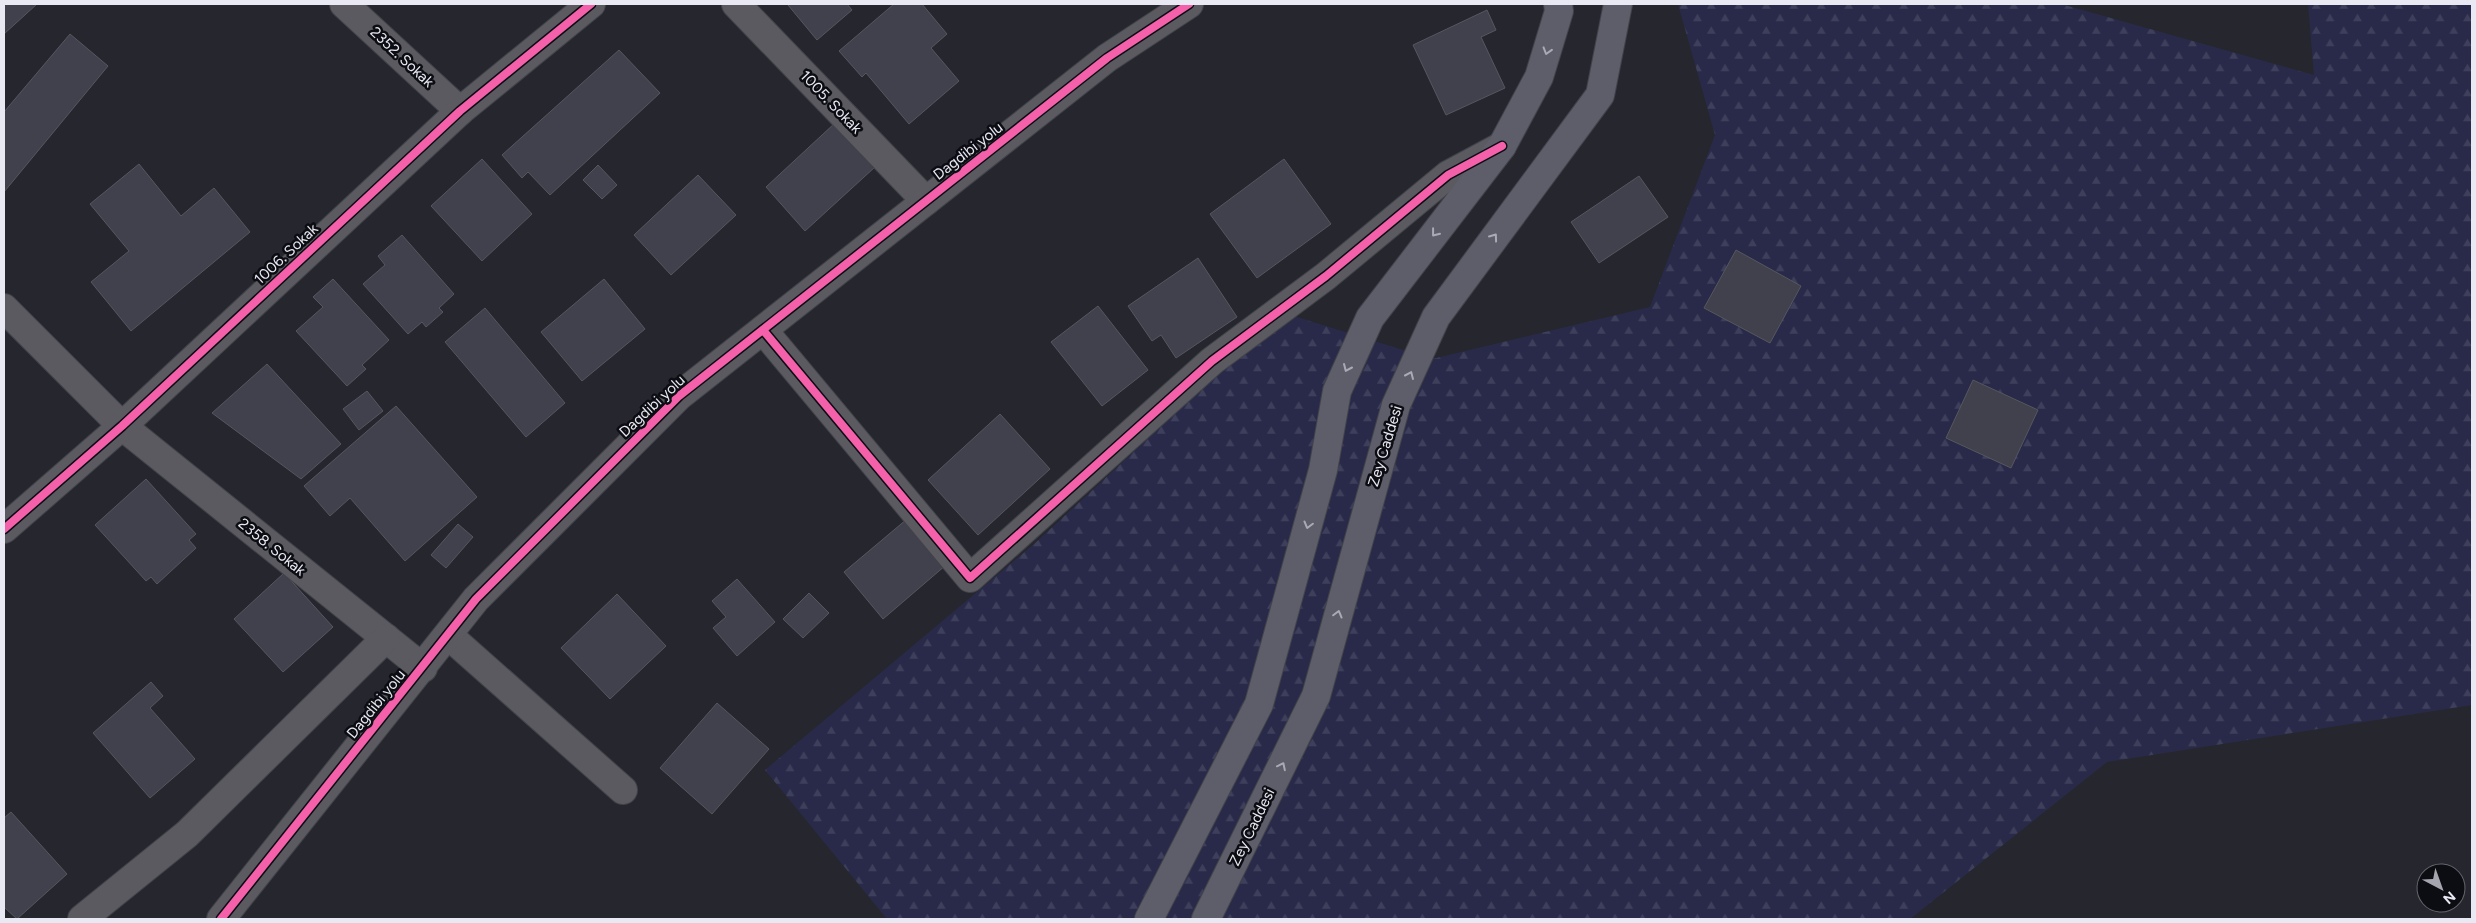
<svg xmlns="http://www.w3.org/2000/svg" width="2476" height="923" viewBox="0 0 2476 923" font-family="Figtree,sans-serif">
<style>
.forest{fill:url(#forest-firs)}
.building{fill:#40414d;stroke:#56575e}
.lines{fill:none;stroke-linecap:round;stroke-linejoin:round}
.minor-casing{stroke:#42434a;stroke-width:30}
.major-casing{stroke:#42434a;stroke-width:30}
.minor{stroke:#5a5a60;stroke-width:28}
.major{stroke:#5d5e69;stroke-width:28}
.cycleway-casing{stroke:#0c0d13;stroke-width:11}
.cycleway{stroke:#f560ab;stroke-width:8}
.oneway{stroke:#a9aab5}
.labels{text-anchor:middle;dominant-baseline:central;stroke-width:5;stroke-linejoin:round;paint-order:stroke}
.street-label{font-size:15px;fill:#e8e9f3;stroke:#0c0d13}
</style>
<defs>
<pattern id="forest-firs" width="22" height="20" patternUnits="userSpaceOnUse" patternTransform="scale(1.25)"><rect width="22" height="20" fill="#292a49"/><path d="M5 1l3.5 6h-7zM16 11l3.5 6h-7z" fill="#3e3f5b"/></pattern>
</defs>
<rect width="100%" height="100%" fill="#26262e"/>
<path class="forest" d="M1678,4H2061L2314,75L2308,4H2472V705L2107,762L1910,919H887L765,770L1033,545L1284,313L1432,359L1650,307L1715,135Z"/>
<g class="building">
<path d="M4,4H37L4,34Z"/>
<path d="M790,4H847L852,10L817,40L788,5Z"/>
<path d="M894,4H922L947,34L931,48L959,81L909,124L866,73L862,77L839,51Z"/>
<path d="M1487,10L1496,30L1481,37L1505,88L1446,115L1413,45Z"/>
<path d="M70,34L108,66L4,192V112Z"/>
<path d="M619,50L660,93L550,195L528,172L522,178L502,155Z"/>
<path d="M835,123L875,167L805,231L766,187Z"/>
<path d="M482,159L532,214L482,261L431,206Z"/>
<path d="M1284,159L1331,224L1257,278L1210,214Z"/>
<path d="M139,164L181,216L214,188L250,232L131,331L91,282L129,251L90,204Z"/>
<path d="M598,165L617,185L602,199L583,180Z"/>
<path d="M698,175L736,215L671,275L634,235Z"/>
<path d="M1639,176L1668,217L1599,263L1571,222Z"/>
<path d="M402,235L454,294L439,308L443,312L426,327L422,322L408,334L363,284L385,265L378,256Z"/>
<path d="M1736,250L1801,286L1770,343L1704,308Z"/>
<path d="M1198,258L1237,317L1176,358L1161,335L1152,341L1128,306Z"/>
<path d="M333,279L389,340L362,365L366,369L347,386L296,331L323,307L313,297Z"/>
<path d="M604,279L645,329L582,381L541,332Z"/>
<path d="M1098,306L1148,370L1102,406L1051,342Z"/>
<path d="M485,308L565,403L526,437L445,342Z"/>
<path d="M267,364L341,444L301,479L212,413Z"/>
<path d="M1973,380L2038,410L2011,468L1946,438Z"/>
<path d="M367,391L383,411L359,430L343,409Z"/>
<path d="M396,406L477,497L405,561L350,498L330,516L304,486Z"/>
<path d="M1000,414L1050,469L978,535L928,480Z"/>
<path d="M146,479L196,534L189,540L196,548L157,584L151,577L146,581L95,525Z"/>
<path d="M907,519L946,565L883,619L844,572Z"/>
<path d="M458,524L473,537L446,568L431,555Z"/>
<path d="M284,573L333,627L283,672L234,619Z"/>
<path d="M737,579L775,622L737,656L713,628L726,617L712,601Z"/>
<path d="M809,593L829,613L803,638L783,619Z"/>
<path d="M617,594L666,646L610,699L561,648Z"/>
<path d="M151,682L163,696L150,708L195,759L150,798L93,733Z"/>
<path d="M717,703L769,749L712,814L660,768Z"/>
<path d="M11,812L67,874L17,919L4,907V818Z"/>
</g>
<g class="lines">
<g class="minor-casing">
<g id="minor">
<path d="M344,4L460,111"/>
<path d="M736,4L926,201"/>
<path d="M4,308L122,426L423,668"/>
<path d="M763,330L970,578L1212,361L1326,276L1448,175L1502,146"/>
<path d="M4,529L122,426L460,111L591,4"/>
<path d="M448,635L623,790"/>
<path d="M82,919L187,834L386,638"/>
<path d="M221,919L476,599L679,396L1107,58L1189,4"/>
</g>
</g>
<g class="major-casing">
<g id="major">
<path d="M1149,919L1259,704L1323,470L1337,391L1370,318L1502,146L1539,77L1559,11L1558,4"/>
<path d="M1206,919L1316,696L1396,405L1436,317L1600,95L1618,4"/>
</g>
</g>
<use href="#minor" class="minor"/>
<use href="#major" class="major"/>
<g class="cycleway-casing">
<g id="cycleway">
<path d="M763,330L970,578L1212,361L1326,276L1448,175L1502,146"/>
<path d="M4,529L122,426L460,111L591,4"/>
<path d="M221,919L476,599L679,396L1107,58L1189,4"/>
</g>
</g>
<use href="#cycleway" class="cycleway"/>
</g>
<defs><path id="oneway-chevron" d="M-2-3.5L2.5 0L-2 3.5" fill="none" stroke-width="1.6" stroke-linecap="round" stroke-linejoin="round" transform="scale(1.25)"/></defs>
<g class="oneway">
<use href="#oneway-chevron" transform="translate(1547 51) rotate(107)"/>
<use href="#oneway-chevron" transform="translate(1435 233) rotate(128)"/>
<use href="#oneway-chevron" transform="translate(1494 237) rotate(-54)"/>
<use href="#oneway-chevron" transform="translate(1347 368) rotate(114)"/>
<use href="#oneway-chevron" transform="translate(1410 375) rotate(-66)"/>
<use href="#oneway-chevron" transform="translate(1308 525) rotate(105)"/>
<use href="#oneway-chevron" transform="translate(1338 614) rotate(-75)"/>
<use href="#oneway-chevron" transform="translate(1282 766) rotate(-64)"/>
</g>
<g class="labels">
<g class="street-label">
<text transform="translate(402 57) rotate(43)">2352. Sokak</text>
<text transform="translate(831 102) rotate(46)">1005. Sokak</text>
<text transform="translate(968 151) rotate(-38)">Dagdibi yolu</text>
<text transform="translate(286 254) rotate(-43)">1006. Sokak</text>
<text transform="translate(652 406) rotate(-43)">Dagdibi yolu</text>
<text transform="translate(1385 446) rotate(-73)">Zey Caddesi</text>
<text transform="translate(272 547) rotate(39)">2358. Sokak</text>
<text transform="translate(376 704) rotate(-51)">Dagdibi yolu</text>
<text transform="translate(1252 827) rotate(-64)">Zey Caddesi</text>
</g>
</g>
<rect width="2476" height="923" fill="none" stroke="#e8e9f3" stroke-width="10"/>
<g transform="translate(2441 888) rotate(139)"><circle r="24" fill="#0c0d13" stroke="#64656d"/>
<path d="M0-4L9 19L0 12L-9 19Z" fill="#a4a5ae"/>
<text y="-8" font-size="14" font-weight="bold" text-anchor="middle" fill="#e8e9f3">N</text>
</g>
</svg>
